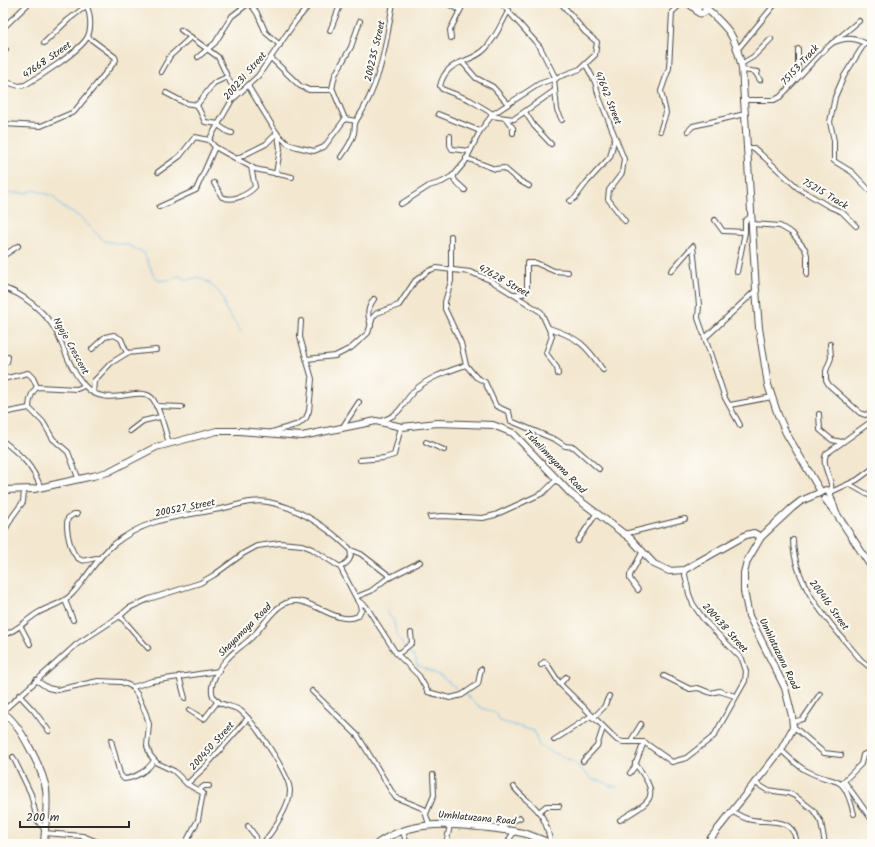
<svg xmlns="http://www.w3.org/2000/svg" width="875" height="847" viewBox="0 0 875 847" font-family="Kalam,sans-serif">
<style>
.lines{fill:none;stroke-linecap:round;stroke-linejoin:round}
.stream{stroke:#78bff0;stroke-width:1}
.street-casing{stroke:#494744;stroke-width:6}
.secondary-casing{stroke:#494744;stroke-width:8}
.street{stroke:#fff;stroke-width:4}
.secondary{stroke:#fff;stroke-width:6}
.labels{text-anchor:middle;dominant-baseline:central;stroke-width:4;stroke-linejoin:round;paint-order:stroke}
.street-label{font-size:10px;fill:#2b2b2b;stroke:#fdfcf7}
</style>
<rect width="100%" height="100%" fill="#fdfcf7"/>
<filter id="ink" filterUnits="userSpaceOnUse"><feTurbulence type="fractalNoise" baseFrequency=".025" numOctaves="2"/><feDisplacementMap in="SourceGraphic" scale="8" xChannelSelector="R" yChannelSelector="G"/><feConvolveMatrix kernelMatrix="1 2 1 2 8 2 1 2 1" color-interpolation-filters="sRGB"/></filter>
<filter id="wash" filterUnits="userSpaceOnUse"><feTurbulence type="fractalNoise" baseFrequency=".012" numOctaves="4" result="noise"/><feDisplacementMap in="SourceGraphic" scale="16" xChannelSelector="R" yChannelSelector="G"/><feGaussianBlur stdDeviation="0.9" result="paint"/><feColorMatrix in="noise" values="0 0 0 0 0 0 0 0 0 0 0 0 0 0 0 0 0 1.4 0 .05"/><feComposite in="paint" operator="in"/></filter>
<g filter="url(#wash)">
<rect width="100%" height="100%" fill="#f3e7cf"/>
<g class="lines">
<g class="stream">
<path d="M3,193H26L34,190L53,196L61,206L80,217L104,241L128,245L144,253L154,276L160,281L172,279L178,276L188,280L198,277L208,282L218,291L223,298L225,308L241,332"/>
<path d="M387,610L388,615L393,619L396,632L404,647"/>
<path d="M406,649L415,657L417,665L441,676L462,693"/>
<path d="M466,695L480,707L497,714L500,721L534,731L539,746L572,761L593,780H598L618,788H617"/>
<path d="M609,786L613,787"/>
</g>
</g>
</g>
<g filter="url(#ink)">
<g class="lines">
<g class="street-casing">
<g id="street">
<path d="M250,3L257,13L266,33L280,45"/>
<path d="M446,3L460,10"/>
<path d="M501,3L540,47L556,79"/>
<path d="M700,4L702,3"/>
<path d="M3,28L29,3"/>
<path d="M181,30L218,57L230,82L238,93"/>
<path d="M330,31L341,3"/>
<path d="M451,38L450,30L464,3"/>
<path d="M44,43L68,20L90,3"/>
<path d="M832,43C848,36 857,38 872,47"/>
<path d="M865,43L844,76L835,97L830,122L834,141V161L852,172L872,193"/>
<path d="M738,49L776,3"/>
<path d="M3,52L6,50"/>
<path d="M198,57L215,43L232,16L249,3"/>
<path d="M271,58L300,86L309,90H333L345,119"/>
<path d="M462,62L476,78L493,87L508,104"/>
<path d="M741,64L753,57L771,39"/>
<path d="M586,65L595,82L599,97L624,159L622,173L609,190L608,199L625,221"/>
<path d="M742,70L758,72"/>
<path d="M161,72L170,56L191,37"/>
<path d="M755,72L760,80"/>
<path d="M798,77V49"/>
<path d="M554,79L557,110L562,120"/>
<path d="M3,81L19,86L25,85C39,77 82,50 88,36C92,27 90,14 87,6"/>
<path d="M248,86L278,135L288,144L297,147L314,151L324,147L345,119"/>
<path d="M332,89L335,75L351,47L360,21"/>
<path d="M166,93L185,103L197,105"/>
<path d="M745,100H774L780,97L824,50L859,21"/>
<path d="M525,112L534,126L551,144"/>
<path d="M438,114L480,131"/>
<path d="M493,114L470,100L442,89L440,86C447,57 471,65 486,48C496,37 502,22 509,10"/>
<path d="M491,116L514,119L554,91"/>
<path d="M345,119L356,121"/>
<path d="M506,119L513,128V133"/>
<path d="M3,124L41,126L74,112L116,60L115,57L88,37"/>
<path d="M219,124L205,122L197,105L214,83L227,77"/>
<path d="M218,125L228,132L232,133"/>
<path d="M660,131L666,113L661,91L669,68L672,12L682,3"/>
<path d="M688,131L693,126L745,114"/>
<path d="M450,136V145L452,149L469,151"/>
<path d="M215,147L255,169L292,177"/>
<path d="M748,148H754L798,188L828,206L842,212L856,226"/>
<path d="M341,157C346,150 352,142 354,133C355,129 354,124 356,121C381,84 385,47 393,3"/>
<path d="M238,158L266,144L277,133"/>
<path d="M466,158L495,169L504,168L518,180L529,186"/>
<path d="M158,172L180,156L195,137L209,140"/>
<path d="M276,174L280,149L278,135"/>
<path d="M453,175L455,181L465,190"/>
<path d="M214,183L222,197C233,202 247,195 255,187L251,167"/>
<path d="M570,201L575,198L587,182L610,157L615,137"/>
<path d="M401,204L429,186L442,182L454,175L465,162L480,131L493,114L539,84L580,69L595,55L597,42L585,32L561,3"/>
<path d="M159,207L196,190L215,147L209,140L232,100L258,76L295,22L311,3"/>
<path d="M715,220L723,231L745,232"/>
<path d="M752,224L780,226L792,233L805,249L807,255V275"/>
<path d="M451,236V281L445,302V309L461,343L466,365L476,377L485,382L496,406L509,412L511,421"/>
<path d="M3,256L18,246"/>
<path d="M671,271L693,246L699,305L698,318L705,338"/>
<path d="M737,272L745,232V221L752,216"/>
<path d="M3,288C23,293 46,313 56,331C65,350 70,369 84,385C106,411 139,384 152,398C160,407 165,431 169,443"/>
<path d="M512,294H523L527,291V263H536L554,271L568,272"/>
<path d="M371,326C367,314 367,309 374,299"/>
<path d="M549,328C579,338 586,345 603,370"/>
<path d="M830,344L831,358L826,371V380L829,385L860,413L865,415L872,412"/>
<path d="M92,349L105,337L114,335L121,339L127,353"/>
<path d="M307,359L335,356L351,348L368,333L373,317L377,313L399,305L415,281L428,271L436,268L470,272L490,280L541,312L552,336L546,353L557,368L558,374"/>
<path d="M3,364L7,362L8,357"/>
<path d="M3,379L28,373L33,378L37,387"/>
<path d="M93,393L94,381L111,363L127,353L156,350"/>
<path d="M730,405L772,397"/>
<path d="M156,406L182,407"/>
<path d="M3,413L29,408"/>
<path d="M819,414L820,430L832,440L842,442"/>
<path d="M381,421C403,414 401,404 415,390C429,377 449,371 466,365"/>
<path d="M511,421L556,440L565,446L574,447L599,469"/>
<path d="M740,425L725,398L705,338L756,290"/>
<path d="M342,428L359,402"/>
<path d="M130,431L143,421L160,417"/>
<path d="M272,432L299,424L306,418L309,411L312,379L300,337L301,321"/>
<path d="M3,441C22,456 32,465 41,488"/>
<path d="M426,442L444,450"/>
<path d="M360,460L384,458L394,455L401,427"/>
<path d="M79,480L68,452L53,439L43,422L29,408C29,399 31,393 37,387L77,389L84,386"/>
<path d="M849,484L872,497"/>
<path d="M831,492L857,480L872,469"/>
<path d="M830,494C836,481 820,468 826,454L872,421"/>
<path d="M77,514H74L68,518C65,527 70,556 81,560C87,562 93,557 100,558"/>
<path d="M430,517L442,516L483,518L495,515L543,493L557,479"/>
<path d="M3,534L12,517L23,502L24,490"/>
<path d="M624,534L685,519"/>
<path d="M793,540C794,588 832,625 861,660L872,669"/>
<path d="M578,541L596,514"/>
<path d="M351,550L361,554L391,577"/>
<path d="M638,590L630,579V575L643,551"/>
<path d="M356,597L371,591L385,580L420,562"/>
<path d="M65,600L73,620"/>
<path d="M357,600L366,606L396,653L419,676L428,692L450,698L462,695L478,684L481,669"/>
<path d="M120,616L148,648"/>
<path d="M21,627L30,644"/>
<path d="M3,635C17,631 24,622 36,614C48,606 62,605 72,594C87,578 96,558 113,545C147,517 180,517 220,509C235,506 253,499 268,502C299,508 327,527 349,548C354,557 348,563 340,567"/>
<path d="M396,653L401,652L412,643L411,633"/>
<path d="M541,665L544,662L547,664L560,684L617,740L623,742H644L672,762L686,758L714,736L745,681L746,671L742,659L704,620L693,604L689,594L684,570"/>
<path d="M179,676L185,698"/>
<path d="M664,676L690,689L698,688L711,693L719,691L735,696"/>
<path d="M36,680L48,688L57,690L98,681L121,682L131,686L137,694L146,714L149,724L147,746L150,755L157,763L174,771L187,784L203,793L198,820L185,844"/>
<path d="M560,684L566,677"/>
<path d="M133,687L152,681L219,671"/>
<path d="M312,691L358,736L395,797L424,809L429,824"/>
<path d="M19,695L34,711L49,731"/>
<path d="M189,710L203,719L205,718L218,701"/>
<path d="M3,711L77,644L120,616L129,608L149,599L200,583L214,575L244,553L257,546L280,543L302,545L312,549L340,567L360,605L361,610L358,616C336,627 311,595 288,602C272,608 263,627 251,638C244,645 235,650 228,658C220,666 208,684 213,696C216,706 234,705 241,711C254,722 290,775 290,791C290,805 272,833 262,844"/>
<path d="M593,718L604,707L609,696"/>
<path d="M793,722L803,719L820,694"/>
<path d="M793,726L824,753L841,755"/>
<path d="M111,740L120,774L124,779C135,778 149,770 154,760"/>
<path d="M554,740L591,716"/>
<path d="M630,742L641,724"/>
<path d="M781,750C789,757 796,765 805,770C838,788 842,769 854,814"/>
<path d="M13,757L31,794L37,820L44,829"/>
<path d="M583,761L597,746L603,728"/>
<path d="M630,773L634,768L644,742"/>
<path d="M844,781L872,820"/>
<path d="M754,782L767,790L788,793L795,796L813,810L821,822L825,844"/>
<path d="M843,782L861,764L863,755L867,753"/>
<path d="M187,784L206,766L248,718"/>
<path d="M514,787C520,796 531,802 538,811C546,820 548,832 551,843"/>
<path d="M199,790L204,786H209"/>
<path d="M732,811C738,815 745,819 752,820C769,823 791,817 796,839"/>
<path d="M539,812L546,806H559"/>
<path d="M426,814L434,795L433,775"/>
<path d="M620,820C653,800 661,798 635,763"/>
<path d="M450,825L447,840L450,844"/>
<path d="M248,826L256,837L254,844"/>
<path d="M498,829L508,823L520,818"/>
<path d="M403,832L407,844"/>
<path d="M44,833L83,836L103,844"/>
<path d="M508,844L510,838L515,831"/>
</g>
</g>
<g class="secondary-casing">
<g id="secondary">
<path d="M688,3L698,11"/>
<circle cx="701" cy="9" r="4.5"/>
<path d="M706,8C730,30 735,35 742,68L756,290L759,328L768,385L778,415L786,433L821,492"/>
<path d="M3,490L34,489L93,476L108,472L156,447L217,431H239L302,436L376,421L402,427L437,423L493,425L513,433L571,494L631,539L654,564L669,571L684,570L746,535L754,533L761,537"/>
<path d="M825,499L834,511"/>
<path d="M3,713C19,721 43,771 46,789C48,807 45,826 44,844"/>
<path d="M377,844C416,815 468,826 513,831L527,834L553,844"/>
<path d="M706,844L781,750L793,728L792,716L785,688L749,616L744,591V573L747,561L761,537L792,508L801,501L826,490L829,492L836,513L872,568"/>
</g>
</g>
<use href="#street" class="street"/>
<use href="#secondary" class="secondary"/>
</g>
</g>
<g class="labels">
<g class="street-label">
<text transform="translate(375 51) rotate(-77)">200235 Street</text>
<text transform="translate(47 60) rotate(-35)">47668 Street</text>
<text transform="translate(800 65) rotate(-48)">75153 Track</text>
<text transform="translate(245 76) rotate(-49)">200231 Street</text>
<text transform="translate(608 98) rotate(68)">47642 Street</text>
<text transform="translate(825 194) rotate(30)">75215 Track</text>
<text transform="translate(504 281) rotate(29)">47628 Street</text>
<text transform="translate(71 346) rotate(61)">Ngoje Crescent</text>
<text transform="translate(555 462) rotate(46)">Tshelimnyama Road</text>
<text transform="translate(185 508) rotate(-11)">200527 Street</text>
<text transform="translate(829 605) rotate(54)">200416 Street</text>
<text transform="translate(725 628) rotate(48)">200438 Street</text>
<text transform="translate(245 630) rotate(-45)">Shayamoya Road</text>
<text transform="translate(779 654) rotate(64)">Umhlatuzana Road</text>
<text transform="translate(212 746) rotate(-48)">200450 Street</text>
<text transform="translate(477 818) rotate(5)">Umhlatuzana Road</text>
</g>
</g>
<rect width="875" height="847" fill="none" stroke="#fdfcf7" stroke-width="16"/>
<path d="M20 821v6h109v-6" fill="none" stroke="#2b2b2b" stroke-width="2"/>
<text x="26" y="821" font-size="12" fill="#2b2b2b" stroke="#fdfcf7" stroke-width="3" paint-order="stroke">200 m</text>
</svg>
